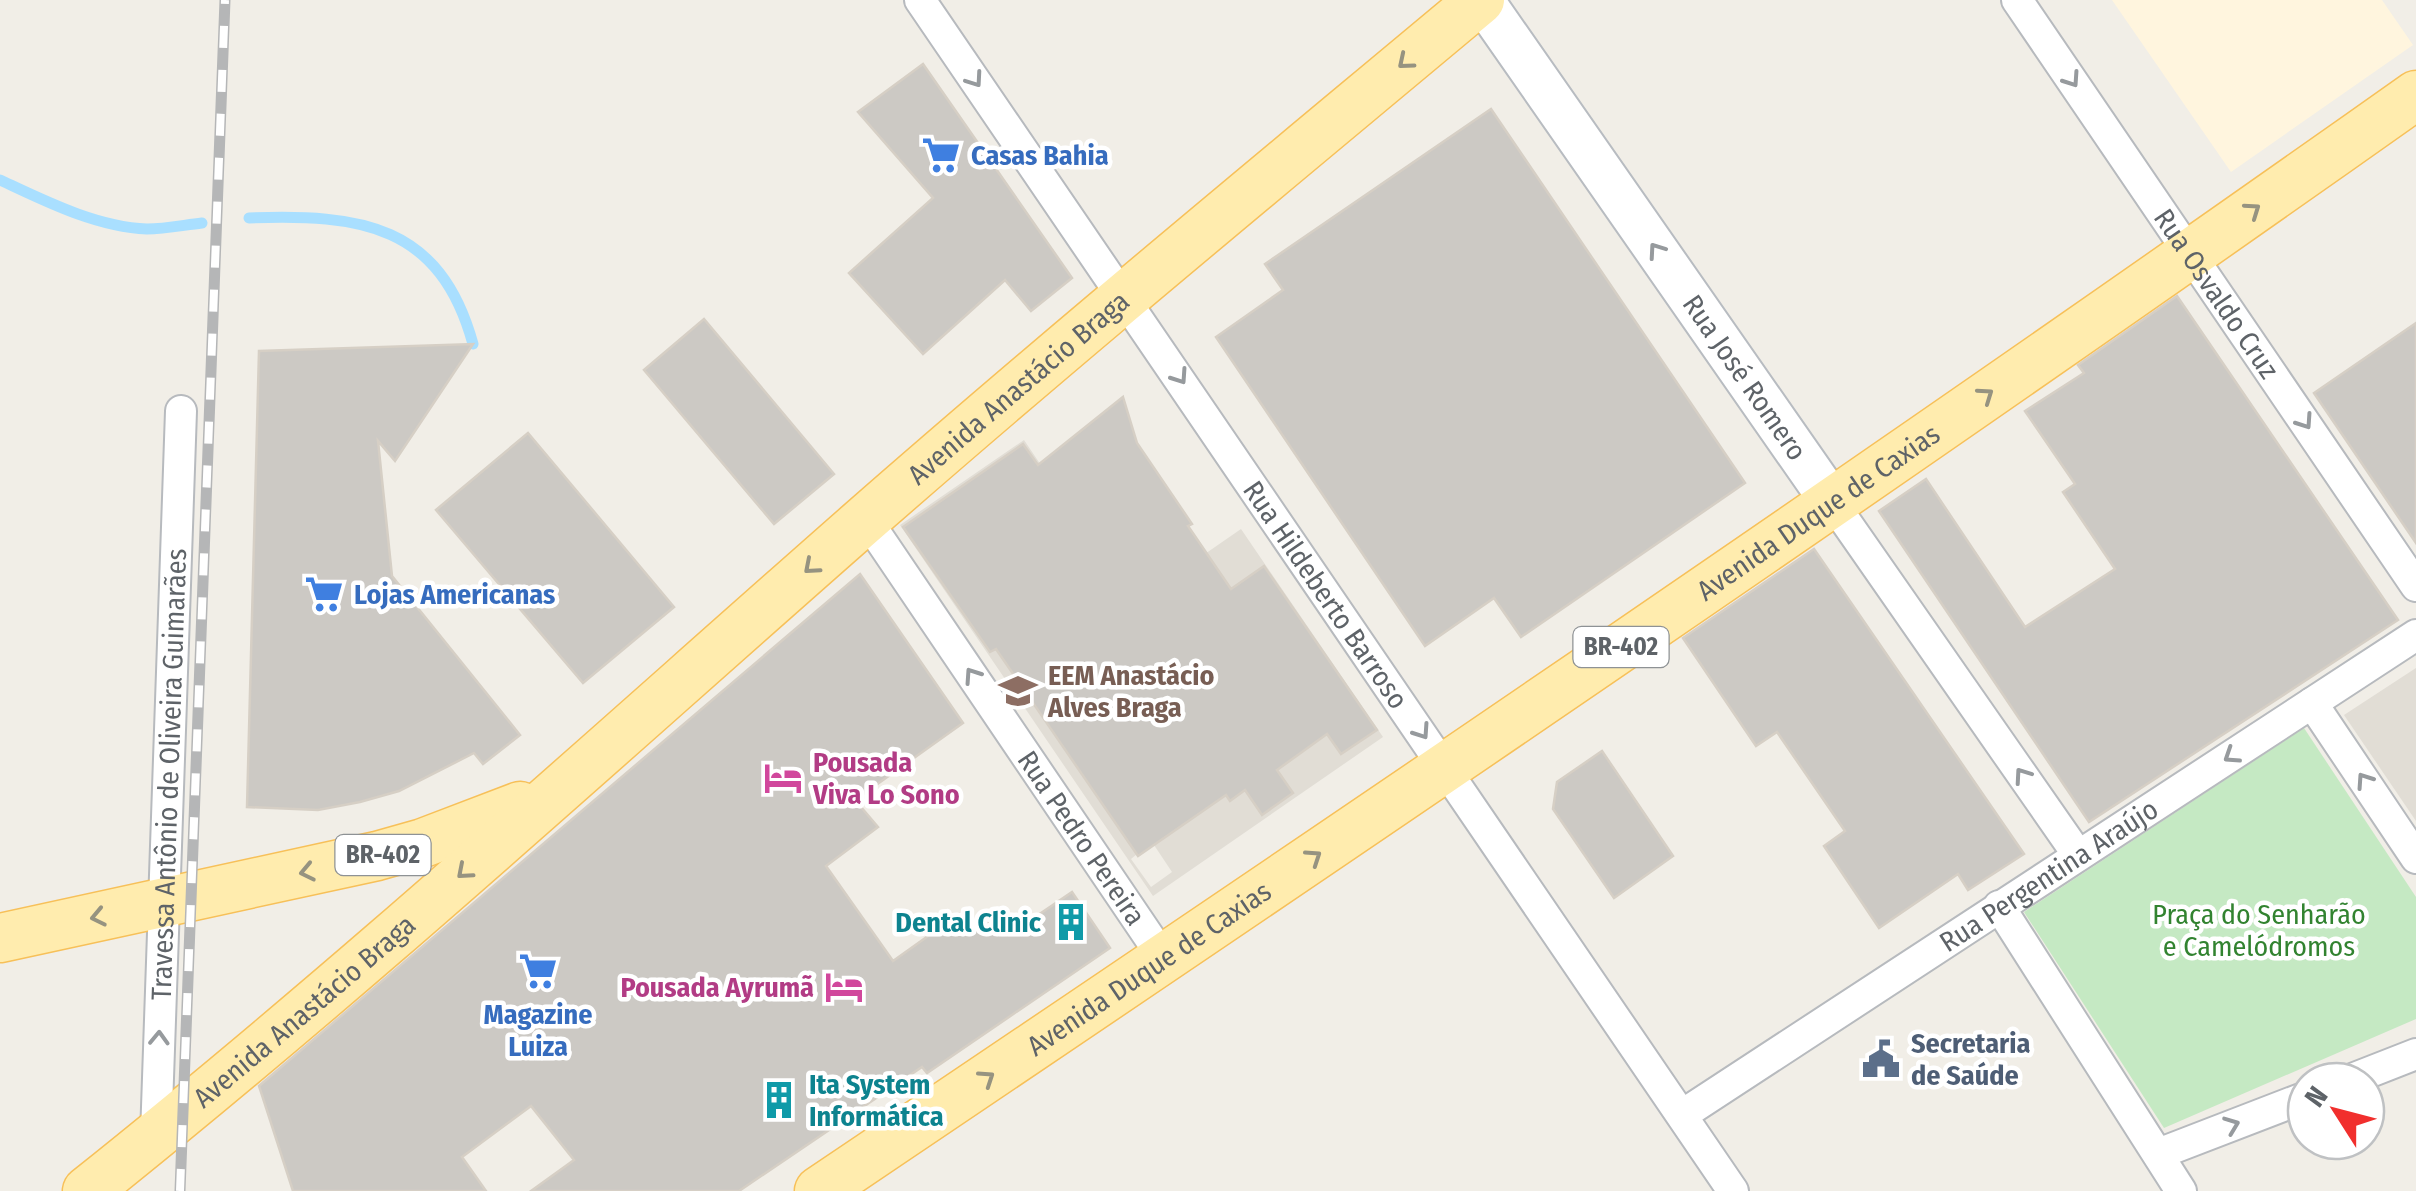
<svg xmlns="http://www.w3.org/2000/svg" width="2416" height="1191" viewBox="0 0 2416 1191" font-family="'Fira Sans Condensed',sans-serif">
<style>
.commercial{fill:#fff5de}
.education{fill:#e1ddd5;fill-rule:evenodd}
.green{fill:#c5e9c3}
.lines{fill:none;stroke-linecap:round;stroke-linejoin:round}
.stream{stroke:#a9dfff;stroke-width:11}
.building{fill:#ccc9c4;stroke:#d6cfc5;stroke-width:2.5}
.street-casing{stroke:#b7babe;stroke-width:34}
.secondary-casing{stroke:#b8bcc1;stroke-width:46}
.primary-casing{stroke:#f7c059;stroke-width:51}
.street{stroke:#fff;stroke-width:30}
.secondary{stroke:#fff;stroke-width:42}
.primary{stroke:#ffecae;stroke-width:48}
.rail-casing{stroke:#b5b6b7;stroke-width:11}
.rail{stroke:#fff;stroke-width:8;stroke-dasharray:22;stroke-linecap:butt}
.oneway{stroke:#969380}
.oneway2{stroke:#969a9d}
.labels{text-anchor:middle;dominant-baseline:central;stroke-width:9;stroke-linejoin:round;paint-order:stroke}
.shield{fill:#fff;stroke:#8e9295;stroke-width:2.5}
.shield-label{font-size:25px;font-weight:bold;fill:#5e6368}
.shop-label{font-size:28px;font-weight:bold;fill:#366cbe;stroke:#fff;text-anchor:start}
.street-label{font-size:28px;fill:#5e6368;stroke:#fff}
.education-label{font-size:28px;font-weight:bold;fill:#785e54;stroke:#fff;text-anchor:start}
.hotel-label{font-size:28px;font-weight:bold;fill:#b23c85;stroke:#fff;text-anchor:start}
.park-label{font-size:28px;fill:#328330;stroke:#fff}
.culture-label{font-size:28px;font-weight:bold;fill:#0d838f;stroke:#fff;text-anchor:end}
.service-label{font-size:28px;font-weight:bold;fill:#4e5e75;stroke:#fff;text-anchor:start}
</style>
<rect width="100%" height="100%" fill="#f1eee7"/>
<path class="commercial" d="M2112,0H2382L2413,45L2231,172Z"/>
<g class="education">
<path d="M1024,440L1134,603L1241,529L1383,737L1153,896L900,525ZM1023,444L1110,569L991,652L904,527ZM1207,556L1231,589L1264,567L1377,729L1341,754L1322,727L1286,752L1291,760L1277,770L1293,793L1262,814L1245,790L1230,801L1226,795L1154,845L1172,872L1151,887L1131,859L1137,854L1000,655L1112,576L1134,607Z"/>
<path d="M2416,668V821L2344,715Z"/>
</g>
<path class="green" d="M2304,728L2416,897V1019L2164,1128L2024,912Z"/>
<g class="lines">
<g class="stream">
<path d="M0,180C45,201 96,227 147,229C165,229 184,225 202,223"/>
<path d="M249,218C360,214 440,224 473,344"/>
</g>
</g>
<g class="building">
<path d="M923,64L1072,278L1031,311L1005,280L923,354L849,273L933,198L858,112Z"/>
<path d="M1491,109L1745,483L1521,637L1494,598L1425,646L1216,337L1283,290L1265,264Z"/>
<path d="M2177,296L2398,620L2089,822L1879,511L1926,479L2025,627L2115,569L2063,492L2075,484L2025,411L2084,373L2078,365Z"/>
<path d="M704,319L834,474L774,524L644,370Z"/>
<path d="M2416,323V543L2314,393Z"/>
<path d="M473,344L395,461L378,441L392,576L520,735L483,764L474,753L399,791L360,802L318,810L247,807L259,351Z"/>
<path d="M1123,397L1137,443L1192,524L1188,526L1231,589L1264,566L1377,730L1341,754L1327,734L1277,770L1293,793L1262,815L1245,790L1230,801L1226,795L1138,856L996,649L990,652L903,527L1023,444L1038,465Z"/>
<path d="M528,433L674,607L583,683L436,510Z"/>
<path d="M1814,549L2024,854L1968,890L1958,874L1879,928L1824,846L1845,831L1777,732L1756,746L1683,638Z"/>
<path d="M860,574L963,723L855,800L878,827L826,866L893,961L959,914L973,933L1003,912L1016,930L1072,892L1110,948L927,1073L922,1067L739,1191H531L574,1160L531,1106L462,1157L486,1191H293L259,1086Z"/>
<path d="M1602,751L1673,856L1614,898L1553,809L1557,782Z"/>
</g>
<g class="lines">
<g class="street-casing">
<g id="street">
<path id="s1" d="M920,0L1733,1191"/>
<path id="s2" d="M2017,0L2416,586"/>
<path d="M1832,502L2078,855"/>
<path id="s3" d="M866,519L1164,959"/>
<path d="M2312,703L2416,858"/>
<path d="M1999,906L2181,1191"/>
<path d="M2347,1081L2416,1054"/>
<path id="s4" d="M1682,1115L2416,635"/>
<path id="s5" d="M156,1136L181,411"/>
<path d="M2158,1154L2306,1097"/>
</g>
</g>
<g class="secondary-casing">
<g id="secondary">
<path id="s6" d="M1482,0L1832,502"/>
</g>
</g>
<g class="primary-casing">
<g id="primary">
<path d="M0,938L377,856L423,843L520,806"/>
<path id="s7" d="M87,1191C353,979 605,748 861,523C1064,345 1273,173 1480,0"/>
<path id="s8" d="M819,1191C1355,830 1889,468 2416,95"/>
</g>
</g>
<use href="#street" class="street"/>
<use href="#secondary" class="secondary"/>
<use href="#primary" class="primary"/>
<g class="rail-casing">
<path id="rail" d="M180,1191L225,0"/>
</g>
<use href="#rail" class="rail"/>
</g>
<defs><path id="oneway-chevron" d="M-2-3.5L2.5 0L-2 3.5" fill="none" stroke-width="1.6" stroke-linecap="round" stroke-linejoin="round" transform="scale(2.5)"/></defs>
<g class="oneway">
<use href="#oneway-chevron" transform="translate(1405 62) rotate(140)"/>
<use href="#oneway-chevron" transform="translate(2253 210) rotate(-35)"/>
<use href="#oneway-chevron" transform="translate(1986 395) rotate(-35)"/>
<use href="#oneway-chevron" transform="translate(811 567) rotate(139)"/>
<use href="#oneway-chevron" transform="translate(1314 857) rotate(-34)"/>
<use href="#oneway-chevron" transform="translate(307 872) rotate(168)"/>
<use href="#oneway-chevron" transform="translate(464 872) rotate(139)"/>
<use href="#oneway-chevron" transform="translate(98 917) rotate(168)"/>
<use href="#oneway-chevron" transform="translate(987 1078) rotate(-34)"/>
</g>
<g class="oneway2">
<use href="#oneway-chevron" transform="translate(975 80) rotate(55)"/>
<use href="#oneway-chevron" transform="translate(2072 80) rotate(56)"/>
<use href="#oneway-chevron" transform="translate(1656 250) rotate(-125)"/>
<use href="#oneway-chevron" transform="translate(1180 377) rotate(56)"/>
<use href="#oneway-chevron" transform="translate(2305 422) rotate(56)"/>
<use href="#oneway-chevron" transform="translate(972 675) rotate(-124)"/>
<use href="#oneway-chevron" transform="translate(1422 732) rotate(56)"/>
<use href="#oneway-chevron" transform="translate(2231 756) rotate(147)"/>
<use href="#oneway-chevron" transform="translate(2022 775) rotate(-125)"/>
<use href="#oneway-chevron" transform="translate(2364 780) rotate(-124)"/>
<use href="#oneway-chevron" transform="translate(159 1038) rotate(-88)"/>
<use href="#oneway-chevron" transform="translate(2232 1125) rotate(-21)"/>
</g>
<defs>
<g id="supermarket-bare" transform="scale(3)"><path d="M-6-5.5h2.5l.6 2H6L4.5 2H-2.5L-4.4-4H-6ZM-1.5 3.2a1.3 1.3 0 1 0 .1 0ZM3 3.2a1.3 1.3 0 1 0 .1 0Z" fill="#3f7fe0" stroke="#fff" stroke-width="2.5" paint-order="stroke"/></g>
<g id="school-bare" transform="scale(3)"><path d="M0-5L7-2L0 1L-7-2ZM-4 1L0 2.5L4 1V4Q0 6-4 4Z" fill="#8d6e63" stroke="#fff" stroke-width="2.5" paint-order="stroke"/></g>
<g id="hotel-bare" transform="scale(3)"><path d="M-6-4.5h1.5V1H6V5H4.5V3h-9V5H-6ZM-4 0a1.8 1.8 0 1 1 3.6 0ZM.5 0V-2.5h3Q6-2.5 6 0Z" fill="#d1479c" stroke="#fff" stroke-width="2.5" paint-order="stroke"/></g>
<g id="building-bare" transform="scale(3)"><path d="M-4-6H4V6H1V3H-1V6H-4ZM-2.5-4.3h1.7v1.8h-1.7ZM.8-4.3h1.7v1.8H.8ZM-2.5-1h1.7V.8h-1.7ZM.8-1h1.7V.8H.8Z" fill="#0f9aa8" stroke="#fff" stroke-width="2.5" paint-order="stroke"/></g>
<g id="civic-bare" transform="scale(3)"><path d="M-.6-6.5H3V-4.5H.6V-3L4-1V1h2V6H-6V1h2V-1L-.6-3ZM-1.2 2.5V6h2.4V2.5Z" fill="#5c6f8a" stroke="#fff" stroke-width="2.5" paint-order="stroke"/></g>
</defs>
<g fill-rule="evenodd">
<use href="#supermarket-bare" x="941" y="155"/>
<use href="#supermarket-bare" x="324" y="594"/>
<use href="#school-bare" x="1018" y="691"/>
<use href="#hotel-bare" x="783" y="778"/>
<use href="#building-bare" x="1071" y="922"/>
<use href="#supermarket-bare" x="538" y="971"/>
<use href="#hotel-bare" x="844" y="987"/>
<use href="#civic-bare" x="1881" y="1059"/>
<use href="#building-bare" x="779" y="1100"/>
</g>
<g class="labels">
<g class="shield">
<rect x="1573.5" y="627" width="95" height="40" rx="8"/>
<rect x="335.5" y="835" width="95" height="40" rx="8"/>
</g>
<g class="shield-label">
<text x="1621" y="647">BR-402</text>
<text x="383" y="855">BR-402</text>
</g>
<g class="shop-label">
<text x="971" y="155">Casas Bahia</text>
<text x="354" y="594">Lojas Americanas</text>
<text x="538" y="1014" text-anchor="middle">Magazine<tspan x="538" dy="32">Luiza</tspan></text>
</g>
<g class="street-label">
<text stroke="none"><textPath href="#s2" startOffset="355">Rua Osvaldo Cruz</textPath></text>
<text stroke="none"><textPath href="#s6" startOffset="460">Rua José Romero</textPath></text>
<text stroke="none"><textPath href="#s7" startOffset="1230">Avenida Anastácio Braga</textPath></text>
<text stroke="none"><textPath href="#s8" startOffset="1208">Avenida Duque de Caxias</textPath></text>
<text stroke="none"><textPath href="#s1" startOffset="720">Rua Hildeberto Barroso</textPath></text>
<text stroke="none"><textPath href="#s5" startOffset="362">Travessa Antônio de Oliveira Guimarães</textPath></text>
<text stroke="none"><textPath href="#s3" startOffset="385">Rua Pedro Pereira</textPath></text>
<text stroke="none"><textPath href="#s4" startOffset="438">Rua Pergentina Araújo</textPath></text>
<text stroke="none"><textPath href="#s8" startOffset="398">Avenida Duque de Caxias</textPath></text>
<text stroke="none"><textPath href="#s7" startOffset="282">Avenida Anastácio Braga</textPath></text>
</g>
<g class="education-label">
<text x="1048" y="675">EEM Anastácio<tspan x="1048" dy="32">Alves Braga</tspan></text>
</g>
<g class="hotel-label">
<text x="813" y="762">Pousada<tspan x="813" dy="32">Viva Lo Sono</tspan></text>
<text x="814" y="987" text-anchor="end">Pousada Ayrumã</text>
</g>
<g class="park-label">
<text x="2259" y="914">Praça do Senharão<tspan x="2259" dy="32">e Camelódromos</tspan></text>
</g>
<g class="culture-label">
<text x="1041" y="922">Dental Clinic</text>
<text x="809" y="1084" text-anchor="start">Ita System<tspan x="809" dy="32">Informática</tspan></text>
</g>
<g class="service-label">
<text x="1911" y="1043">Secretaria<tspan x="1911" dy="32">de Saúde</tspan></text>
</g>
</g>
<g transform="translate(2336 1111) rotate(306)"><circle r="48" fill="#ffffff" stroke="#bfc1c3" stroke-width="2.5"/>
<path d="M0-8L18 38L0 25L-18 38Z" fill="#f12f2d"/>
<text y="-15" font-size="28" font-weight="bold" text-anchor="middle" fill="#5e6368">N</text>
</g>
</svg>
